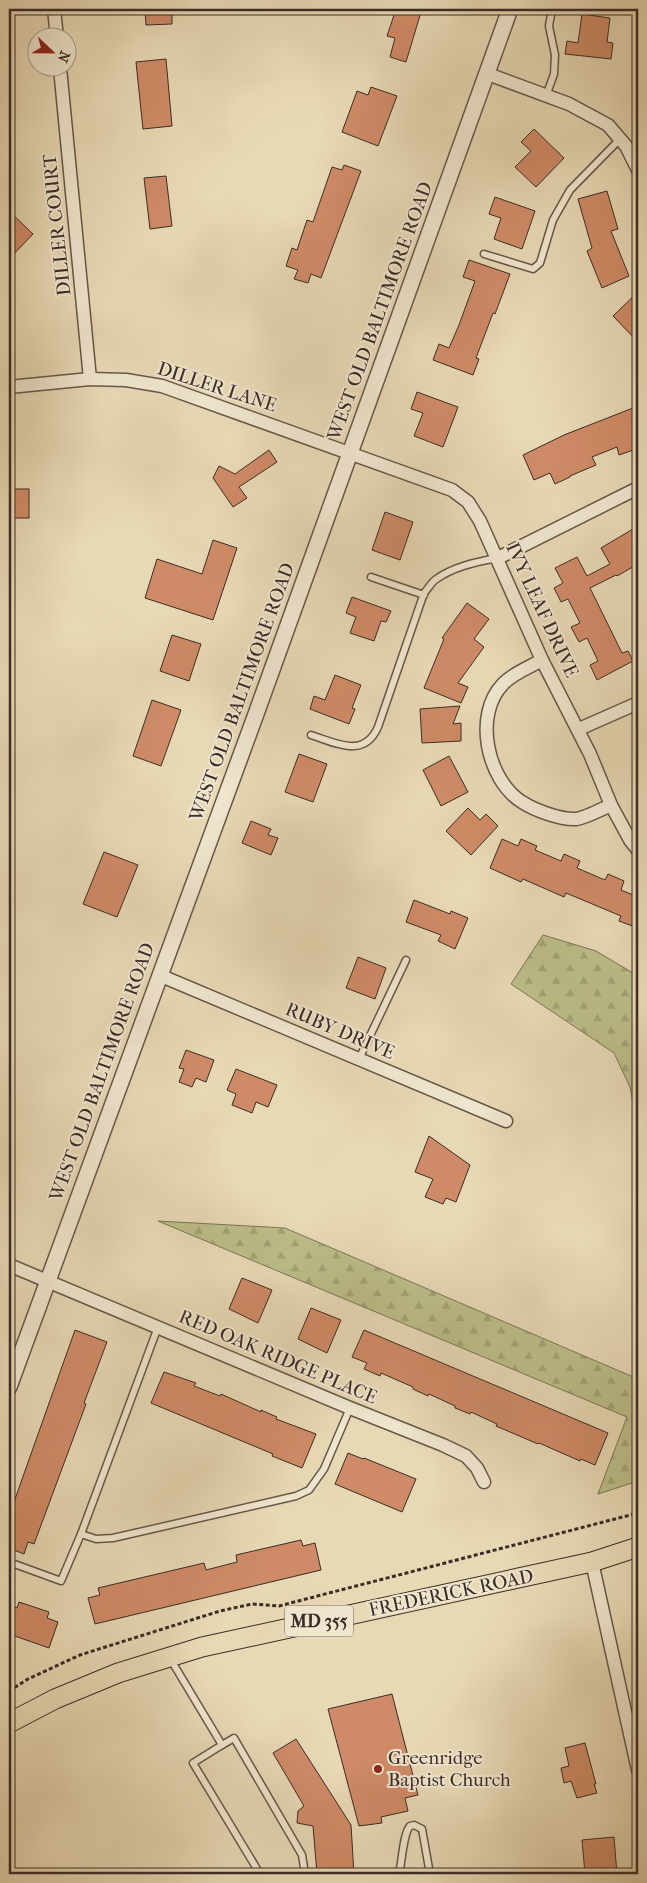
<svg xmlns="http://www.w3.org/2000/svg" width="647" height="1883" viewBox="0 0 647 1883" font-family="'IM FELL French Canon',serif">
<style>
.forest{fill:url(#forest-firs);stroke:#7b7558}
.building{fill:#cf8b67;stroke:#3a2c27}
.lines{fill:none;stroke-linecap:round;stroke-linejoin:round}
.service-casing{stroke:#66574a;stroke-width:9}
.minor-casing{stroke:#66574a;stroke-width:15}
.tertiary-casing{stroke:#66574a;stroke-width:18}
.primary-casing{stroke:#3a2c27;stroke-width:21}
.path{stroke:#3a2c27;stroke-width:3;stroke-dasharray:4 2.5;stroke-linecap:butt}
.service{stroke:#f0e6cf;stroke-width:6}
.minor{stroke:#f0e6cf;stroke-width:12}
.tertiary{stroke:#f0e6cf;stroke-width:15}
.primary{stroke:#e8d9b5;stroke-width:19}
.poi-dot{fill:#8f2418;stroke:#f0e6cf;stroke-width:2}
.labels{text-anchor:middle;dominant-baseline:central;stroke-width:4;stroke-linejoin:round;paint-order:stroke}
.shield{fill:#f0e6cf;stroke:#716459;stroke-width:1}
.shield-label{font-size:18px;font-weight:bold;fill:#3a2c27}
.street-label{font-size:19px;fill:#3a2c27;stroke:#f0e6cf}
.poi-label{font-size:19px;fill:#3a2c27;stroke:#f0e6cf;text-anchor:start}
</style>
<defs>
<pattern id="forest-firs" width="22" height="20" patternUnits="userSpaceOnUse" patternTransform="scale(1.25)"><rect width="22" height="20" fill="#bcbe89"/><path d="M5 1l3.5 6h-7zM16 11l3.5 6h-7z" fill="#a2a376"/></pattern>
</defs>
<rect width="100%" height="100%" fill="#e8d9b5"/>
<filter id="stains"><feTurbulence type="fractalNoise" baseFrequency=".004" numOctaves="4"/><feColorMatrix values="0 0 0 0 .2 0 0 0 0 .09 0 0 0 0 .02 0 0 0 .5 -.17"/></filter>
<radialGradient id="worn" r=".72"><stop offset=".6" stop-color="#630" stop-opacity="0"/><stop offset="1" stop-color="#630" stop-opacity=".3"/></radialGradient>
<g class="forest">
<path d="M543,935L596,951L638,976V1126L630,1087L614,1053L511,984Z"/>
<path d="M158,1221L285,1228L638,1379V1481L598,1494L627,1417Z"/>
</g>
<g class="building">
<path d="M145,9H172V24L146,25Z"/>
<path d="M396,9H410L421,12L406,62L390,57L395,38L387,36Z"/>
<path d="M582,14L610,18L607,42L613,43L611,59L565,54L567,41L578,43Z"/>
<path d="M166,59L172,126L143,129L136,62Z"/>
<path d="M371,87L397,96L378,146L342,132L357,91L368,95Z"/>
<path d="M534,129L564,158L536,187L515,167L531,151L521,142Z"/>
<path d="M344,165L361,171L321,278L311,274L308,283L294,279L298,270L286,266L292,248L297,250L307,220L313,222L332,167L342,170Z"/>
<path d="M166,176L172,226L150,229L144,178Z"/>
<path d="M607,191L618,229L611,231L629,276L602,288L587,251L592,248L578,199Z"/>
<path d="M495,197L535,211L522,249L494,239L501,218L489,214Z"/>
<path d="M9,211L33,234L9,259Z"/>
<path d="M469,260L510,274L495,314L493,313L476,358L479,359L473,375L433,360L439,344L449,348L459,325L475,281L463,277Z"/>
<path d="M638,292V342L613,316Z"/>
<path d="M417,392L458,407L443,447L414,436L423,413L411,409Z"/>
<path d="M638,406V439L633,441L636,449L619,455L617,447L592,457L596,465L570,476V477L555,484L550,473L534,480L523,455L564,435Z"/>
<path d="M269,450L277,462L239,487L247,498L233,507L213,478L219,466L235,474Z"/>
<rect x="9" y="489" width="20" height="29"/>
<path d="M385,512L413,522L400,560L372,550Z"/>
<path d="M638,526V564L617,576L616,575L590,588L622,653L628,651L633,661L597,680L590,665L598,661L587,638L579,642L571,627L580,623L568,599L561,602L554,588L563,583L555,568L577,557L587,576L610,564L601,548Z"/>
<path d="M213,540L237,548L213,620L145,598L157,559L202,574Z"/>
<path d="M352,597L391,611L386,622L381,621L374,641L350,633L356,617L346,613Z"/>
<path d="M467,603L489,619L474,639L484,647L458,683L468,687L461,703L424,688L444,639L442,638Z"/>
<path d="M172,635L201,644L189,681L160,671Z"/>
<path d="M335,675L361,685L352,708L355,709L349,724L310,709L314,696L325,700Z"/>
<path d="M152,700L181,710L161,766L133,756Z"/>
<path d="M460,706L453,724L461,723V741L422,743L420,709Z"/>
<path d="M299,754L327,764L313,802L285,792Z"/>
<path d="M449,756L468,792L441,806L423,770Z"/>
<path d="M468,808L480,820L486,814L498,826L471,855L446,831Z"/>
<path d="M251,821L271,829L268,835L278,838L271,855L242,843Z"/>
<path d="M502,839L518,846L521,839L537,846L535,850L561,861L564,854L580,861L577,868L605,880L608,874L624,881L621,890L638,897V928L619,921L621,916L566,893L564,897L523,879L521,882L490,868Z"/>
<path d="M104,852L138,865L117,917L83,904Z"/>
<path d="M414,900L450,914L451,911L468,918L455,949L438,941L441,935L406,922Z"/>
<path d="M358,957L386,968L375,999L346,988Z"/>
<path d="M186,1050L214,1060L206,1082L196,1078L192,1087L179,1082L184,1069L179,1068Z"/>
<path d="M236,1069L277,1085L268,1107L256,1102L252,1113L232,1105L236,1094L227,1090Z"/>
<path d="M429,1136L470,1165L456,1202L446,1198L443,1204L425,1197L433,1179L415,1172Z"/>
<path d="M242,1278L272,1290L258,1323L229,1309Z"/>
<path d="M311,1308L341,1320L327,1353L298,1339Z"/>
<path d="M75,1330L107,1342L84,1403L86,1404L34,1544L28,1542L24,1554L9,1548V1516Z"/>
<path d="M364,1330L608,1433L595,1465L581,1459L580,1461L539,1443L538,1444L496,1426L497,1424L471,1412L470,1414L455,1408V1406L429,1394L428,1396L413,1389V1387L381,1373L380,1376L364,1369L367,1363L352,1357Z"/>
<path d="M164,1372L196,1383L194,1386L220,1396L221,1394L261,1412V1410L277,1417L276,1419L316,1434L302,1468L272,1456L273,1454L151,1403Z"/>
<path d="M348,1453L363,1459L364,1458L416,1479L402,1512L335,1484Z"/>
<path d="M301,1540L303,1546L315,1543L321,1570L95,1624L88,1598L100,1595L98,1588L204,1563L206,1570L237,1562L236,1555Z"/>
<path d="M19,1602L49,1612L47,1618L58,1622L49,1648L9,1634V1605L17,1608Z"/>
<path d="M392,1694L418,1795L405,1798L408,1811L381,1817L382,1823L359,1826L328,1709Z"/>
<path d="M296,1739L351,1825L354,1874H317L313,1826L297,1823L298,1811L304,1806L273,1753Z"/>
<path d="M585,1743L596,1784H594L597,1793L577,1798L571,1781L564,1783L561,1768L569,1766L565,1748Z"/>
<path d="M614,1837L617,1874H585L582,1840Z"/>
</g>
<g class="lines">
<g class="service-casing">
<g id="service">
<path d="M546,96L554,74L555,55L549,26L552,9"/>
<path d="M484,254L533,269L540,263L553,220L570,190L620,139"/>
<path d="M371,577L424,595"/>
<path d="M311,735C336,743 364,759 378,727L424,593C428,589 431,583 435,580C452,567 476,562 497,558"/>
<path d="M359,1059L406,960"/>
<path d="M81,1534L96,1539L113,1538L296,1496L309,1490L324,1469L350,1408"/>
<path d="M9,1562L61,1581L81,1534L158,1327"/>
<path d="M171,1660L222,1745L193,1763L260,1874"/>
<path d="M222,1745L234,1738L302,1855L305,1874"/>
<path d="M9,1844L10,1846"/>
<path d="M399,1874C402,1862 403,1834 410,1826L414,1825L422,1829L430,1874"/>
</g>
</g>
<g class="minor-casing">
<g id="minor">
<path d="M54,9L57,38"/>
<path d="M60,68L90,379"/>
<path d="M488,74L569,104L608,125L626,146L638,170"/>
<path d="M9,387L90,379L126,380L162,386L452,490L468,502L480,521L542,660L590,754L611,805L630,840L638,850"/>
<path d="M498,558L638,488"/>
<path d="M542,660C530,667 513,673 503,684C473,715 487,780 522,802C534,810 561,820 576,819C585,818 602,809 611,805"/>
<path d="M579,729L638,703"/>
<path d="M159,975L506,1121"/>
<path d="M9,1265L350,1408L443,1445L466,1456L477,1468L484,1482"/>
<path d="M592,1562L638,1770"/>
</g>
</g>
<g class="tertiary-casing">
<path id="tertiary" d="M9,1387L256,714L510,9"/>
</g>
<g class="primary-casing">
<path id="primary" d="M9,1723L55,1699L118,1673L202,1647L592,1562L638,1547"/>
</g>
<path class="path" d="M9,1691L28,1679L80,1655L220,1611L252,1604L279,1606L638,1513"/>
<use href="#service" class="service"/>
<use href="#minor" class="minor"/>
<use href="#tertiary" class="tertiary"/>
<use href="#primary" class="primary"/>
</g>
<circle class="poi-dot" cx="378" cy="1769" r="5"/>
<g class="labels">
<rect class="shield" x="285" y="1605.5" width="68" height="31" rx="4"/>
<g class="shield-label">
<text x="319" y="1621">MD 355</text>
</g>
<g class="street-label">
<text transform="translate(57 225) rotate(-96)">DILLER COURT</text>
<text transform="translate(380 311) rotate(-70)">WEST OLD BALTIMORE ROAD</text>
<text transform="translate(217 387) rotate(18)">DILLER LANE</text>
<text transform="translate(542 610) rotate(65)">IVY LEAF DRIVE</text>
<text transform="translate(242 692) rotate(-70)">WEST OLD BALTIMORE ROAD</text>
<text transform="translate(340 1031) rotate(23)">RUBY DRIVE</text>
<text transform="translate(102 1072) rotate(-70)">WEST OLD BALTIMORE ROAD</text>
<text transform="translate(278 1357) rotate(23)">RED OAK RIDGE PLACE</text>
<text transform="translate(451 1593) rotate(-12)">FREDERICK ROAD</text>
</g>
<g class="poi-label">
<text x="388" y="1758">Greenridge<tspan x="388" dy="22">Baptist Church</tspan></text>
</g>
</g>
<rect width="647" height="1883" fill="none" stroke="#e8d9b5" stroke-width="30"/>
<rect x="10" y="10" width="627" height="1863" fill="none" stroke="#3a2c27" stroke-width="2.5"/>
<rect x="15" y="15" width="617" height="1853" fill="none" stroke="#3a2c27"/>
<g transform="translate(52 52) rotate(112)"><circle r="24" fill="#f0e6cf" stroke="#a79c8c"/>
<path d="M0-4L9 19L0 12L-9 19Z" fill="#8f2418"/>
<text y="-8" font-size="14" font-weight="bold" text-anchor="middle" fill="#3a2c27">N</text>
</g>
<rect width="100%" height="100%" filter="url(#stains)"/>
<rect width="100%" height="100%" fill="url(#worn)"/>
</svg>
